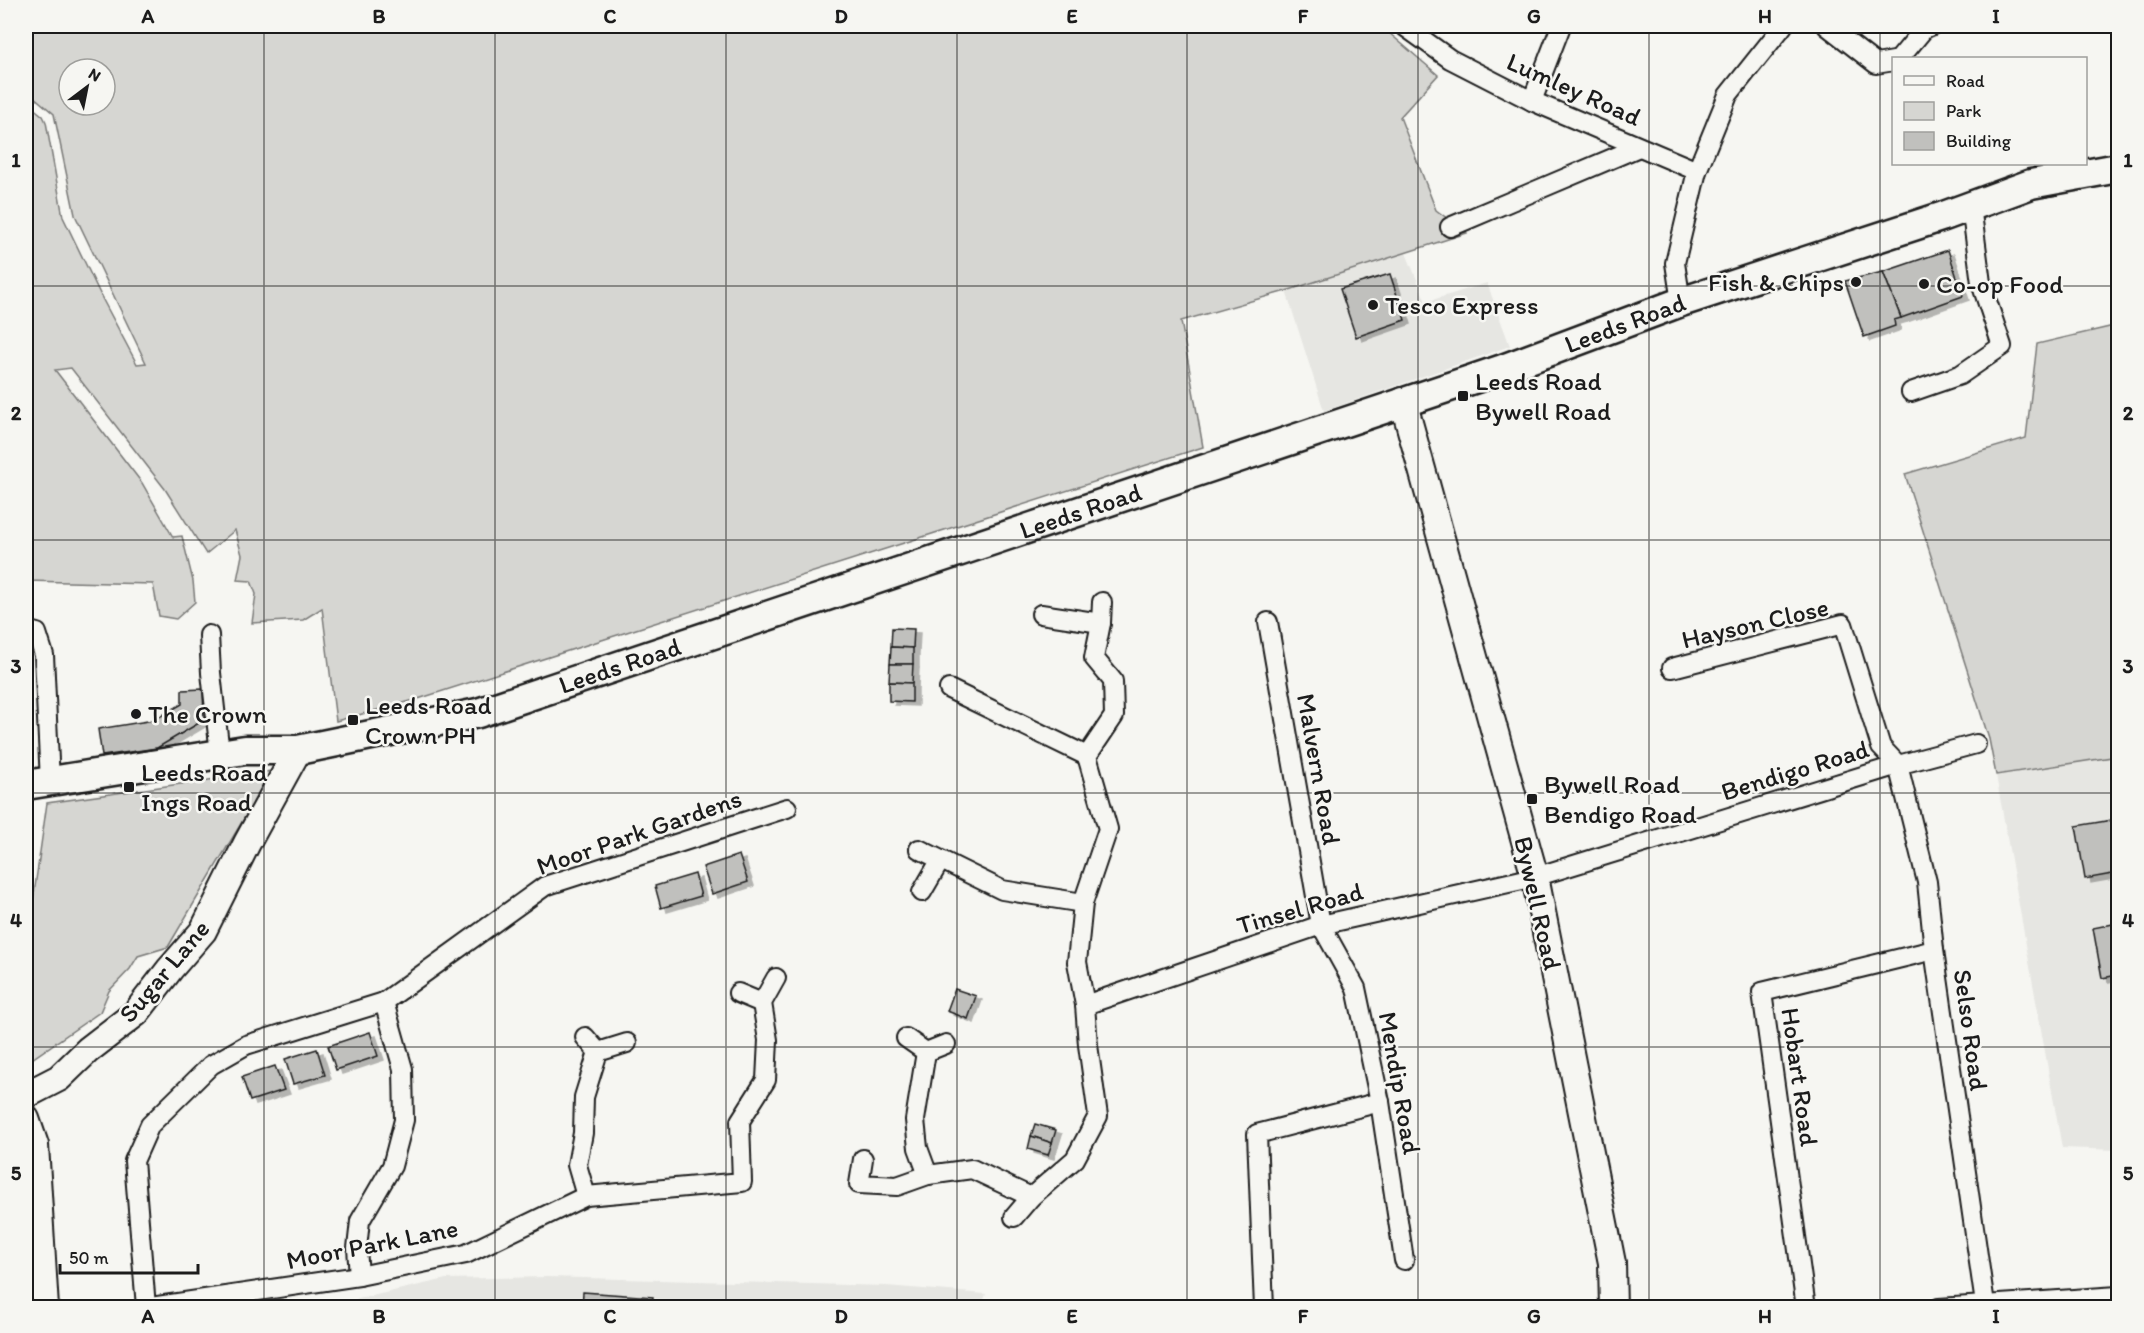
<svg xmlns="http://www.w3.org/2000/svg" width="2144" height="1333" viewBox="0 0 2144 1333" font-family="Itim,sans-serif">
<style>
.built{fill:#e6e6e2}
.green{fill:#d6d6d2;stroke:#797977;stroke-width:1.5;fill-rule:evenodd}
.building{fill:#c0c0bd;stroke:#1c1c1c;stroke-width:1.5;filter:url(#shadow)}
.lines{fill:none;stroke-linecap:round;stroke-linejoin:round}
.street-casing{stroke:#1c1c1c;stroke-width:22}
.secondary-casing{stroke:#1c1c1c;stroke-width:30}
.primary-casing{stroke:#1c1c1c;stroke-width:33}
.street{stroke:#f6f6f2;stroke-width:18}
.secondary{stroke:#f6f6f2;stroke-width:26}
.primary{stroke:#f6f6f2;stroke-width:28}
.grid{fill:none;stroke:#1c1c1c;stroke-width:1.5;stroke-opacity:0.55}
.poi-dot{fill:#1c1c1c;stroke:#f6f6f2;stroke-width:2}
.labels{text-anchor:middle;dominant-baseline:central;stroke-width:5;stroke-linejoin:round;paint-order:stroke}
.street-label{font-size:26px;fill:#1c1c1c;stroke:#f6f6f2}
.poi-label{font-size:26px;fill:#1c1c1c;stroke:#f6f6f2;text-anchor:start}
.neatline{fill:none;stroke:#1c1c1c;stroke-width:2}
.grid-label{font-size:20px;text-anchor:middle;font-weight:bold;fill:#1c1c1c}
</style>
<defs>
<filter id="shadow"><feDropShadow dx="6" dy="4" stdDeviation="0" flood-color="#0004"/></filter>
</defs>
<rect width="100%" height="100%" fill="#f6f6f2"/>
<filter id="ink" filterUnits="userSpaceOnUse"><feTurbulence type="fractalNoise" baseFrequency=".0167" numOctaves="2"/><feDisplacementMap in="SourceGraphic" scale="12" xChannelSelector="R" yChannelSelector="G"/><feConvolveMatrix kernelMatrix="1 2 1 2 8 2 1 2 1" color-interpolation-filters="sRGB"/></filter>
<g filter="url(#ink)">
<g class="built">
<path d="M1406,253L1426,302L1487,283L1510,346L1324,411L1286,291Z"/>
<path d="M2118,756V1150L2062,1148L1996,775Z"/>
<path d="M547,1277L886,1286L986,1294L981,1308H319L446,1279Z"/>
</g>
<g class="green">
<path d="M26,26H1381L1438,75L1400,117L1436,210L1467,233L1286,291L1181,321L1203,447L418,699L336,721L322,608L303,620L252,623L256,594L251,581L237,580L242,555L235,530L206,554L165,489L71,368L55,370L142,483L173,537L182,536L193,581L195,602L176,619L159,616L153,584L26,581V102L43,116L46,122L63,217L103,300L137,364L146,363L75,215L54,114L26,90ZM69,69H105V105H69Z"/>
<path d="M2118,325V756L1996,775L1989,739L1905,474L2026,438L2037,344Z"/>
<path d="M272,771L168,947L138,956L130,969L109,991L100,1012L26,1063V950L47,803Z"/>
</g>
<g class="building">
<path d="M1948,250L1963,296L1901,318L1883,272Z"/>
<path d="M1883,272L1901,318L1894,320L1895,326L1864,337L1845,281Z"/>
<path d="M1390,274L1405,320L1356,337L1340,289Z"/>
<path d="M892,628L914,629L913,648L891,647Z"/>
<path d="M891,647L913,648V664H890Z"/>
<path d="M890,664H913L912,683L889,682Z"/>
<path d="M889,682L912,683V702L889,701Z"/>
<path d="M203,689L204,720L157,748L102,756L98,729L154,720L182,704V690Z"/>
<path d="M2118,819V877V873L2085,879L2076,826Z"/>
<path d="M739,855L748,882L712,894L703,867Z"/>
<path d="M695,874L701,896L661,908L655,886Z"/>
<path d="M2118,923V975L2102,978L2093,928Z"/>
<path d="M955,989L976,996L968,1019L947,1011Z"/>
<path d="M370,1032L378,1056L336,1070L328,1046Z"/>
<path d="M317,1049L325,1075L293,1084L285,1059Z"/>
<path d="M275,1066L284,1090L250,1101L242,1077Z"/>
<path d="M1035,1124L1056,1130L1052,1143L1031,1136Z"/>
<path d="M1031,1136L1052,1143L1048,1155L1028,1149Z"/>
<path d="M583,1292L653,1297L652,1308H582Z"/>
<path d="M668,1303L709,1306V1308H668Z"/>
</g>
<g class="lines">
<g class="street-casing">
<g id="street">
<path d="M1404,26L1450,59L1532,101L1697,171"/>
<path d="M1827,26L1876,64L1894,61"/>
<path d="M1900,58L1924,29L1931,26"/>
<path d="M1532,101L1561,26"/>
<path d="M1450,227L1639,147"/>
<path d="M1681,302L1675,263L1697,171L1728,95L1783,26"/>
<path d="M1911,392L1960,375L2002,346L1981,283L1971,206"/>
<path d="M1041,614L1101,623"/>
<path d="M1268,622L1321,925L1356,988L1380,1102L1404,1260"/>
<path d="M26,630L37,633L44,655L50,782"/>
<path d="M209,635L211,673L220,754"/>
<path d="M1672,668L1843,624L1881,747L1898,765"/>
<path d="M949,689L1087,756"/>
<path d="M1898,765L1927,882L1934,950L1985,1304"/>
<path d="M919,849L1002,890L1083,903"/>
<path d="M922,892L940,861"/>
<path d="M738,993L762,1003"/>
<path d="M1085,1005L1321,925L1535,877L1898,765L1976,744"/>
<path d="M585,1037L598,1052L627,1043"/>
<path d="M906,1038L926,1052"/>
<path d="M946,1044L926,1052L915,1120L918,1148L928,1175L972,1169L1031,1197"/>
<path d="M863,1159L859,1184L897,1186L928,1175"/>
<path d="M586,1196L577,1165L583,1133L584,1097L598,1052"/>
<path d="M1014,1217L1031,1197L1075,1159L1098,1116L1088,1045L1085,1005L1077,962L1083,903L1108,829L1087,756L1114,716L1113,681L1094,658L1101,623L1102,602"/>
<path d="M359,1276L357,1248L360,1221L392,1166L404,1120L403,1069L384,1002"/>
<path d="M146,1307L134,1161L150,1125L211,1065L246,1045L384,1002L545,886L787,808"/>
<path d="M144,1308L359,1276L466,1254L586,1196L742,1182L740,1121L766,1080L768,1040L762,1003L776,978"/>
<path d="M1264,1308L1257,1134L1380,1102"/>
<path d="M1806,1308L1762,992L1934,950"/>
<path d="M1939,1308L2118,1296"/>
</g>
</g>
<g class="secondary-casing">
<g id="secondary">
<path d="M1403,401L1535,877L1612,1263L1613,1308"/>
<path d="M26,1095L59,1078L88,1050L136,1013L170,969L203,931L247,843L298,750"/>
<path d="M26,1119L35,1145L45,1308"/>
</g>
</g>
<g class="primary-casing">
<g id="primary">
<path id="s1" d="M26,785L245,750H298L478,713L1500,370L1681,302L1944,216L2031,184L2118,168"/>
</g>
</g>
<use href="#street" class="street"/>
<use href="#secondary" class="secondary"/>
<use href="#primary" class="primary"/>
</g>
</g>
<path class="grid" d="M264,26V1308M495,26V1308M726,26V1308M957,26V1308M1187,26V1308M1418,26V1308M1649,26V1308M1880,26V1308M26,286H2118M26,540H2118M26,793H2118M26,1047H2118"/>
<g class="poi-dot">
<circle cx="1856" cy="282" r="6"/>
<circle cx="1924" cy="284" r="6"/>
<circle cx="1373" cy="305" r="6"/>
<rect x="1457" y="390" width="12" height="12" rx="3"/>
<circle cx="136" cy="714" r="6"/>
<rect x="347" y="714" width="12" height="12" rx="3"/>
<rect x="123" y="781" width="12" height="12" rx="3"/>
<rect x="1526" y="793" width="12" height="12" rx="3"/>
</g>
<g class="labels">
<g class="street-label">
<text transform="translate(1574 89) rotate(24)">Lumley Road</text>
<text stroke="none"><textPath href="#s1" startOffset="1670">Leeds Road</textPath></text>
<text stroke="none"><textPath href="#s1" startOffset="1094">Leeds Road</textPath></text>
<text transform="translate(1755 623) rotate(-13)">Hayson Close</text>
<text stroke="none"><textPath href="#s1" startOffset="608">Leeds Road</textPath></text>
<text transform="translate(1319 769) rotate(80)">Malvern Road</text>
<text transform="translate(1795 770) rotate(-17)">Bendigo Road</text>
<text transform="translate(639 832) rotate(-19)">Moor Park Gardens</text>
<text transform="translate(1538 903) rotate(77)">Bywell Road</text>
<text transform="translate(1300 908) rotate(-16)">Tinsel Road</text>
<text transform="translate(164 971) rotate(-50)">Sugar Lane</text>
<text transform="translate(1971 1030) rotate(82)">Selso Road</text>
<text transform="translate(1800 1077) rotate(82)">Hobart Road</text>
<text transform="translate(1400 1083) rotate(80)">Mendip Road</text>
<text transform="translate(372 1244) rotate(-11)">Moor Park Lane</text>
</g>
<g class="poi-label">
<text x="1844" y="282" text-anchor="end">Fish &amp; Chips</text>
<text x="1936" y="284">Co-op Food</text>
<text x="1385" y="305">Tesco Express</text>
<text x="1475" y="381">Leeds Road<tspan x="1475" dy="30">Bywell Road</tspan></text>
<text x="365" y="705">Leeds Road<tspan x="365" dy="30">Crown PH</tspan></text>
<text x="148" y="714">The Crown</text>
<text x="141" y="772">Leeds Road<tspan x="141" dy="30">Ings Road</tspan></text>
<text x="1544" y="784">Bywell Road<tspan x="1544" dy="30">Bendigo Road</tspan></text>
</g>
</g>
<rect width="2144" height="1333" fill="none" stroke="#f6f6f2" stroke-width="66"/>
<rect x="1892" y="57" width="195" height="108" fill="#f6f6f2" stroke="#9f9f9c" stroke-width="1.5"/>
<rect x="1904" y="76" width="30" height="9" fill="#f6f6f2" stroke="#9f9f9c" stroke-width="1.5"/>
<text x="1946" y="87" font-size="18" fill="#1c1c1c">Road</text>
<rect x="1904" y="102" width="30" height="18" fill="#d6d6d2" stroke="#9f9f9c" stroke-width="1.5"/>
<text x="1946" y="117" font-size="18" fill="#1c1c1c">Park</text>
<rect x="1904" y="132" width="30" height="18" fill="#c0c0bd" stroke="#9f9f9c" stroke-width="1.5"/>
<text x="1946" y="147" font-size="18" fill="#1c1c1c">Building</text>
<g transform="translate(87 87) rotate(32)"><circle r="28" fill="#f6f6f2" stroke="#9f9f9c" stroke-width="1.5"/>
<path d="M0-4.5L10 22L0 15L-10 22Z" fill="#1c1c1c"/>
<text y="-9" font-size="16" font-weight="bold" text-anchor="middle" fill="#1c1c1c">N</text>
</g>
<path d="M60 1264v9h138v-9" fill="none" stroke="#1c1c1c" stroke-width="3"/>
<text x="69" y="1264" font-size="18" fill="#1c1c1c" stroke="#f6f6f2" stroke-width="4.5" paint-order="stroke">50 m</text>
<rect x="33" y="33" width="2078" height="1267" class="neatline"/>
<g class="grid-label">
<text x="148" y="23">A</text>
<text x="379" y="23">B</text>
<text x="610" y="23">C</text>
<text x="841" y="23">D</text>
<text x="1072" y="23">E</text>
<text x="1303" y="23">F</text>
<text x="1534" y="23">G</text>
<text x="1765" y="23">H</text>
<text x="1996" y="23">I</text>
<text x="16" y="167">1</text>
<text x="2128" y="167">1</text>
<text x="16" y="420">2</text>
<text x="2128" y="420">2</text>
<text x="16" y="673">3</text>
<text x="2128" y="673">3</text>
<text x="16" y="927">4</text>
<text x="2128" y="927">4</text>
<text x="16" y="1180">5</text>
<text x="2128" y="1180">5</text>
<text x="148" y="1323">A</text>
<text x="379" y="1323">B</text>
<text x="610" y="1323">C</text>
<text x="841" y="1323">D</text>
<text x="1072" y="1323">E</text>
<text x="1303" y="1323">F</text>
<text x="1534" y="1323">G</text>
<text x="1765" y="1323">H</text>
<text x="1996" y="1323">I</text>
</g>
</svg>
